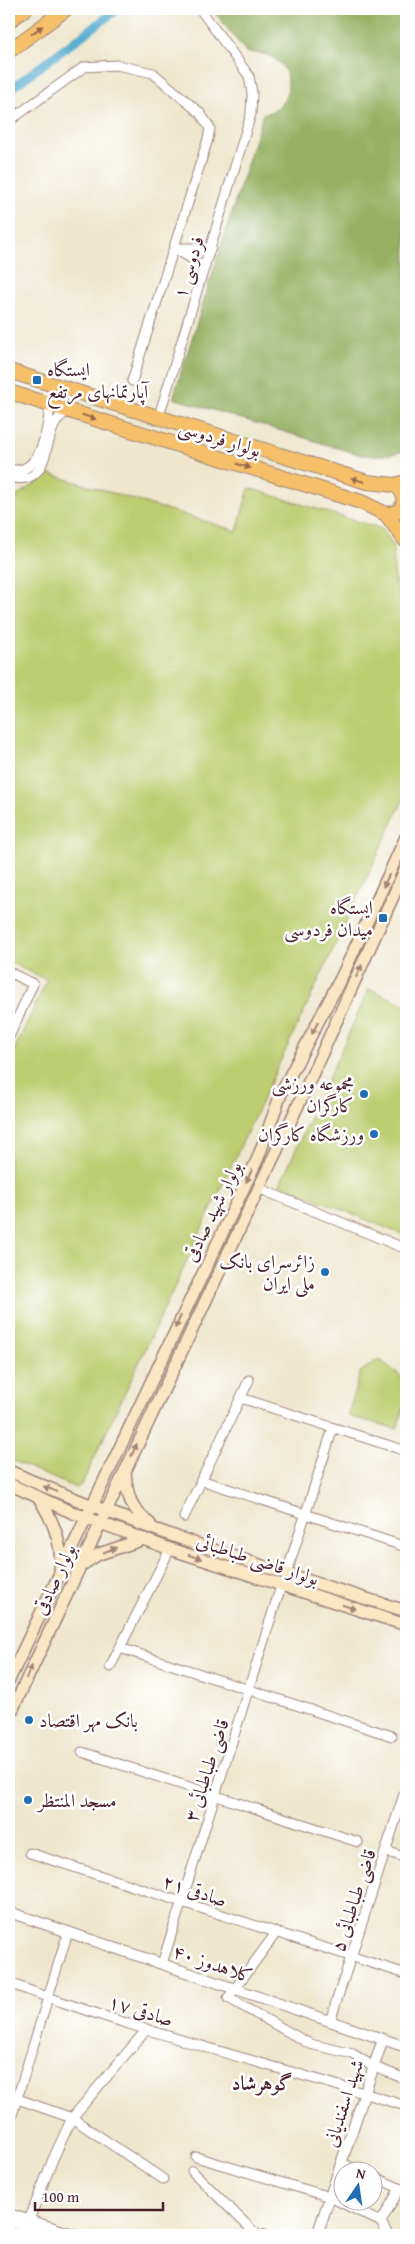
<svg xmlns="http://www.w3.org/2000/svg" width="415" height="2244" viewBox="0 0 415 2244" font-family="'Gentium Book Plus',Amiri,serif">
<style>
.green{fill:#bccd6f;stroke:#83764d}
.forest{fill:#95b062;stroke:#706846}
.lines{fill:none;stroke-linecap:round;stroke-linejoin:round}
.canal{stroke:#52abcf;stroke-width:9}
.minor-casing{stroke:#9c837c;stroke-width:11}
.tertiary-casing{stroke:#9c837c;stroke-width:12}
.secondary-casing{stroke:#9c837c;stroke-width:14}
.primary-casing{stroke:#9c837c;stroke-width:16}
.minor{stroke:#fff;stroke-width:9}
.tertiary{stroke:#fff;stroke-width:10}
.secondary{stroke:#fbe6c4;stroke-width:11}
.primary{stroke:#f6c06b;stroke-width:14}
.oneway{fill:#976748}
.oneway2{fill:#a28278}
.poi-dot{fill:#1f6fb2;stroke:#fff;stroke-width:2}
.labels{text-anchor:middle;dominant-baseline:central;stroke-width:5;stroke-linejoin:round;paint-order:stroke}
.street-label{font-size:19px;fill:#4a1f2b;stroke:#fff}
.poi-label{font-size:19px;fill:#4a1f2b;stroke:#fff;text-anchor:end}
.neighbourhood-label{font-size:20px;font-weight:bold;fill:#4a1f2b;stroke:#fff}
</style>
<rect width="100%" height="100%" fill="#fff"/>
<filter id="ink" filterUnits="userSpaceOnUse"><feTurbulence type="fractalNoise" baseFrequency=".02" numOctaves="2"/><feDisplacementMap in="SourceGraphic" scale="10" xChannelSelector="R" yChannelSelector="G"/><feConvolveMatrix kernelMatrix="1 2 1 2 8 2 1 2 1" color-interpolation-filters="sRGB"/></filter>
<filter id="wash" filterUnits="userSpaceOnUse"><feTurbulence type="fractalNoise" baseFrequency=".0096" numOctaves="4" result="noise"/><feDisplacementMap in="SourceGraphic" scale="20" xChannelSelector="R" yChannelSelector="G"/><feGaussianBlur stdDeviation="1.12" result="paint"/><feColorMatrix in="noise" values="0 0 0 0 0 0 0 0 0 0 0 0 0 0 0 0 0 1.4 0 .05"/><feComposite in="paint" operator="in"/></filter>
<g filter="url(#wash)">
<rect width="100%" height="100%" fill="#eee7cd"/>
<g class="green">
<path d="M50,474L237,531L249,488L382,529L393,544L395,582L406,615V794L82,1484L76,1488L9,1459V1061L47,980L9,962V515L18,495Z"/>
<path d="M369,989L406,1005V1236L280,1184Z"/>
<path d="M379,1359L406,1380V1400L397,1429L348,1416L360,1372Z"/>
</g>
<path class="forest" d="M212,9H406V450C390,456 377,456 361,455L173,398L263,114C300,108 297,48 247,53Z"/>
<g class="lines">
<path class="canal" d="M9,90L118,9"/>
</g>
</g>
<g filter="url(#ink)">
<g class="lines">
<g class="minor-casing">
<g id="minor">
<path d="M9,121L84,67L117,65L153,73L200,113L210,128L208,139L132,381"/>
<path d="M205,267L174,248H211"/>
<path d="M158,419L251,114L252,93L249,76L200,9"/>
<path d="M9,469C41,478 48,428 50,405"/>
<path d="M9,477C50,488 43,442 56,422C59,417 64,414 68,410"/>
<path d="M9,972L33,984L9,1037"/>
<path d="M258,1188L406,1249"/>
<path d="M241,1398L406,1451"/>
<path d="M201,1480L406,1547"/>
<path d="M184,1517L249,1380"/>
<path d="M286,1575L333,1428"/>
<path d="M120,1648L392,1736"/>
<path d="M110,1667L170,1549"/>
<path d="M82,1752L358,1842"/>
<path d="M386,1851L406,1858"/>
<path d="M30,1853L406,1974"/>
<path d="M276,1933L228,1998L310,2044L353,2054L374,2067L406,2079"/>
<path d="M162,1964L281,1586"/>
<path d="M9,1983C139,2032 274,2065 406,2106"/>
<path d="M330,2021L406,1788"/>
<path d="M9,2096L72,2118L163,2179"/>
<path d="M9,2125L68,1932"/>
<path d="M196,2157L330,2197L381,2222"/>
<path d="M342,2163L361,2172"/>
<path d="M192,2171L254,2232L265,2235"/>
<path d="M372,2176L406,2191"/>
<path d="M29,2220L53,2159L72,2118L147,2029"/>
<path d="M381,2222L400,2188"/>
<path d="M381,2222L387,2233L386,2235"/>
</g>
</g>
<g class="tertiary-casing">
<g id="tertiary">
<path d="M9,1912L406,2047"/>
<path d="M9,2214L76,2235"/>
<path d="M9,2222L51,2235"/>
<path d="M317,2235L383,2039"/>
</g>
</g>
<g class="secondary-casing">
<g id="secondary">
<path d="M9,1471C137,1528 272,1570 406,1611"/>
<path d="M125,1471C127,1496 130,1508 150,1524"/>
<path d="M9,1484L71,1512L170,1549L406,1625"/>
<path d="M38,1497C52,1518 63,1542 60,1568"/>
<path d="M79,1567L99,1554L144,1539"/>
<path d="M9,1680L258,1158L282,1091L343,974L406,837"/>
<path d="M9,1717L301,1099L406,868"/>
</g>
</g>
<g class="primary-casing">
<g id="primary">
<path d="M9,21L25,9"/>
<path d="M9,51L66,9"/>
<path d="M9,371L367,482L395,485L406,482"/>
<path d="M9,392L361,502L386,514L406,541"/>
<path d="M386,514C405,514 410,496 395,485"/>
</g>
</g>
<use href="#minor" class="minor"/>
<use href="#tertiary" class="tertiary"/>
<use href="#secondary" class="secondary"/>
<use href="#primary" class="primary"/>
</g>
<defs><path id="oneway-solid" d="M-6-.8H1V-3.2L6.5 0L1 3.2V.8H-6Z" transform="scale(1.25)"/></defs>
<g class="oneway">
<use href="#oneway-solid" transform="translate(37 30) rotate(-36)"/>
<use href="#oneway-solid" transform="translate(89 417) rotate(17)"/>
<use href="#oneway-solid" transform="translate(244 466) rotate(17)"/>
<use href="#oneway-solid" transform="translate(358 480) rotate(-163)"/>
</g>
<g class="oneway2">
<use href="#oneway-solid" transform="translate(386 881) rotate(115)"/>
<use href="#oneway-solid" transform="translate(359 971) rotate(-65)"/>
<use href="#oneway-solid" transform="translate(315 1028) rotate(117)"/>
<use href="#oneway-solid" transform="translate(249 1176) rotate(116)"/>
<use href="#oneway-solid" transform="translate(178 1322) rotate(115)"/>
<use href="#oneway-solid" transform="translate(134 1450) rotate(-65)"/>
<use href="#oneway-solid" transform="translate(50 1489) rotate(-159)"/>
<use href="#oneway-solid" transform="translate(110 1550) rotate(-21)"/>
<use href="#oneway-solid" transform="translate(195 1557) rotate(18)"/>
<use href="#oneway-solid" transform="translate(349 1607) rotate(18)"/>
<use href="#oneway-solid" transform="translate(29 1672) rotate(-65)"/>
</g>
</g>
<g class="poi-dot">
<rect x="32" y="375" width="10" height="10" rx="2.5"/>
<rect x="378" y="913" width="10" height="10" rx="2.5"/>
<circle cx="364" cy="1094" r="5"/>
<circle cx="374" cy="1134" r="5"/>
<circle cx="325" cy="1272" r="5"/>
<circle cx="29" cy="1720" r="5"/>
<circle cx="28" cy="1800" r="5"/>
</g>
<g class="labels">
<g class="street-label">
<text transform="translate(188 267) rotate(-73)">فردوسی ۱</text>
<text transform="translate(220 438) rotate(17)">بولوار فردوسی</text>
<text transform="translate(212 1211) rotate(-64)">بولوار شهید صادقی</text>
<text transform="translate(258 1559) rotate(18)">بولوار قاضی طباطبائی</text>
<text transform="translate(54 1579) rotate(-65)">بولوار صادقی</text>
<text transform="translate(206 1770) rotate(-72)">قاضی طباطبائی ۳</text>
<text transform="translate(195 1890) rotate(18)">صادقی ۲۱</text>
<text transform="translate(353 1900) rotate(-72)">قاضی طباطبائی ۵</text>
<text transform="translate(213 1963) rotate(19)">کلاهدوز ۴۰</text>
<text transform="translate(141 2010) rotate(17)">صادقی ۱۷</text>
<text transform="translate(343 2103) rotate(-72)">شهید اسفندیانی</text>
</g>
<g class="poi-label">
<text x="47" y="369" text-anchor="start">ایستگاه<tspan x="47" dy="22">آپارتمانهای مرتفع</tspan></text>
<text x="373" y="907">ایستگاه<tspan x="373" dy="22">میدان فردوسی</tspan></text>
<text x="354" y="1083">مجموعه ورزشی<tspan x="354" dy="22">کارگران</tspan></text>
<text x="364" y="1134">ورزشگاه کارگران</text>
<text x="315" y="1261">زائرسرای بانک<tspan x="315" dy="22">ملی ایران</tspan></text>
<text x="39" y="1720" text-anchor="start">بانک مهر اقتصاد</text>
<text x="38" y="1800" text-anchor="start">مسجد المنتظر</text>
</g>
<g class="neighbourhood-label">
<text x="262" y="2082">گوهرشاد</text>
</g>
</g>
<rect width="415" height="2244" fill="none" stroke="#fff" stroke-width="30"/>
<g transform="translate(358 2186) rotate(13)"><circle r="24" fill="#ffffff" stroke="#b7a5aa"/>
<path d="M0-4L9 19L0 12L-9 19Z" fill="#1f6fb2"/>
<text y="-8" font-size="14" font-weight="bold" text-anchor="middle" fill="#4a1f2b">N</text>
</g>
<path d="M35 2202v8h128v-8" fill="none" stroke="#4a1f2b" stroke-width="2.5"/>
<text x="42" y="2202" font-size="15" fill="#4a1f2b" stroke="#ffffff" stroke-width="4" paint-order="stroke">100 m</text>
</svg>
